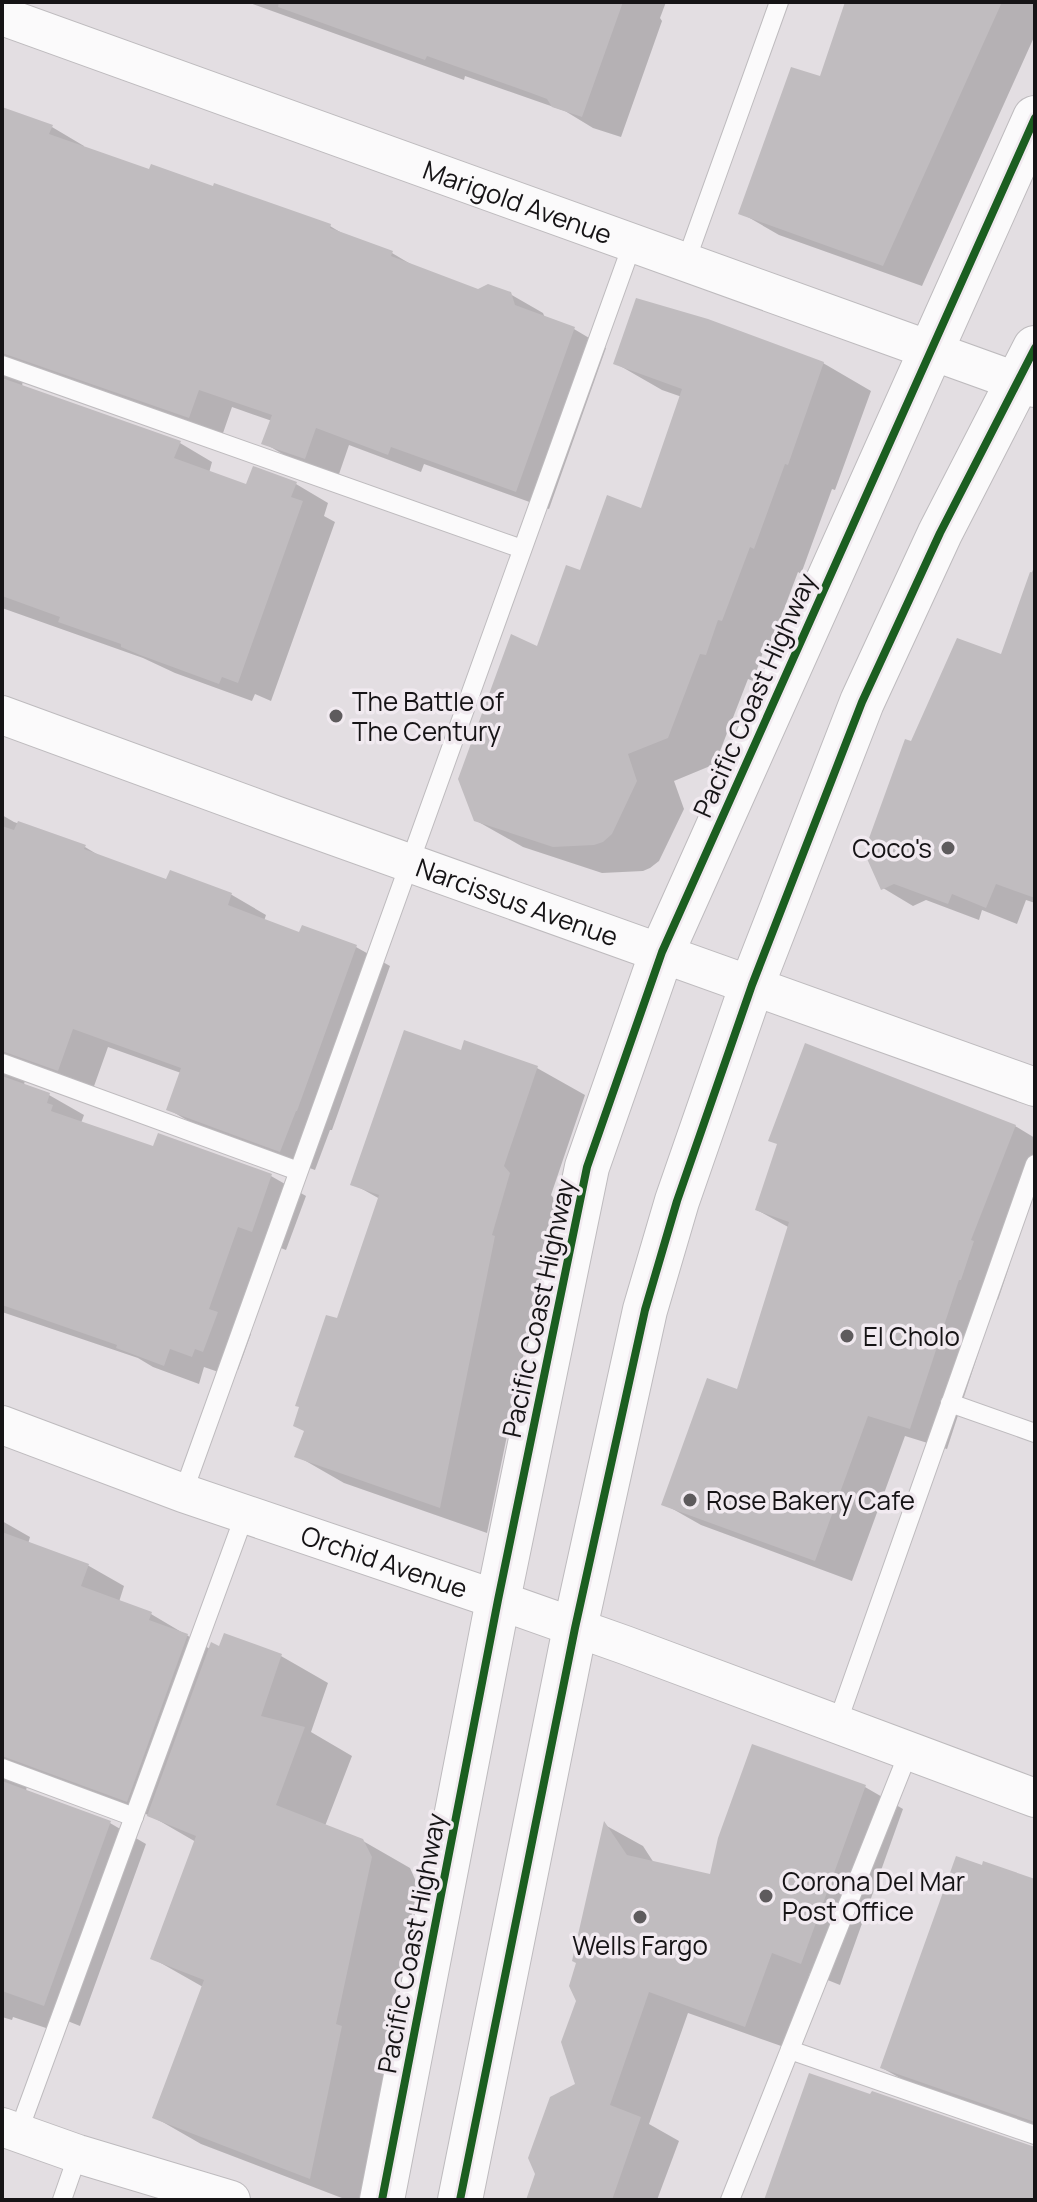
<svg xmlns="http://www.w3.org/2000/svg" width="1037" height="2202" viewBox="0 0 1037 2202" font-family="Manrope,sans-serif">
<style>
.shadow{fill:#0003}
.building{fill:#c0bcbf}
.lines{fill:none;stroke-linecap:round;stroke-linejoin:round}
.lane-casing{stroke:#bebbbe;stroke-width:20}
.street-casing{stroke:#bebbbe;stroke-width:40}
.highway-casing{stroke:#bebbbe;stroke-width:46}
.lane{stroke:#fbfafb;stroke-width:18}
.street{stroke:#fbfafb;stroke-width:38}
.highway{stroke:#fbfafb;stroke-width:44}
.cycleway-casing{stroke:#f1eaf0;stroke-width:13}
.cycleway{stroke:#1b5e20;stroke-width:8}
.poi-dot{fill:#5e5b5d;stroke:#f1eaf0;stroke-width:3}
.labels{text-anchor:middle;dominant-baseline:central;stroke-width:7;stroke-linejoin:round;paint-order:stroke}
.street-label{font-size:26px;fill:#161416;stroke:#f1eaf0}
.poi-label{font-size:26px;fill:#161416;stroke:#f1eaf0;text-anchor:start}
</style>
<rect width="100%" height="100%" fill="#e3dee2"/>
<g class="shadow">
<path d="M247,2H666L660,18L662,21L621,137L593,128L565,111L465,76L464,80Z"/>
<path d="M847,2H1035V35L922,286L779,235L741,213L821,78Z"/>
<path d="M2,109L52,127L84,146V148L151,172L330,226L350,238L392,253L419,269L478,291L510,294L543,313L545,318L574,329L606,348L549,509L424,464L421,472L349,445L338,477L296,462L264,443L272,421L232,407L222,436L23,379L22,387L180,443L212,462L209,473L248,487L296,484L328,503L324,516L335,522L271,701L255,694L252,701L175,673L143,658L2,608Z"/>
<path d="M615,363H823L871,391L835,490L832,489L801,574L798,572L770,646H765L753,681L748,679L715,764L674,781L684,809L659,861L650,868L643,871L602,873L523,847L475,820L538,648L582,573L643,511L682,397L662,390Z"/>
<path d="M1035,564V903L1026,900L1017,924L982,910L979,920L926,900L913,906L883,888L912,744L1002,656Z"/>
<path d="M2,815L14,822L85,847L105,859L167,882L171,872L232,895L266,915L264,921L300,935L356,947L390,966L332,1130H330L315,1170L202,1129L168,1109L181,1073L108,1047L93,1089L25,1078L24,1086L49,1095L84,1115L81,1123L154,1149L159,1135L271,1176L306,1196L286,1250L273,1245L243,1329L251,1334L238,1370L230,1367L227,1375L204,1367L199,1384L153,1367L138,1358L2,1312Z"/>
<path d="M465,1043L537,1068L585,1095L551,1195L557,1202L538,1263L542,1265L487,1533L344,1483L297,1456L338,1321L380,1199L353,1184L462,1052Z"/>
<path d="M1015,1126L1035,1138V1192L1008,1263L1010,1264L998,1300L996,1299L947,1449L905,1436L852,1581L701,1525L664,1504L739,1392L790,1228L757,1210Z"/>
<path d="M2,1521L30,1537L28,1544L89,1566L124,1586L119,1602L151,1614L210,1649L281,1656L328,1683L311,1732L352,1756L325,1826L363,1841L410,1868L418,1886L383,2052L389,2056L359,2200H347L201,2144L154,2117L203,1987L152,1958L196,1842L151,1816L44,1776L27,1784L26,1792L110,1823L146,1844L80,2026L60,2018L55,2031L13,2017L12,2020L2,2017Z"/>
<path d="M865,1787L903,1809L840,1985L810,1973L784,2047L688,2013L649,2124L679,2141L657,2200H528L578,2085V1963L605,1825L643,1846L654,1863L712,1876Z"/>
<path d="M1035,1881V2129L918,2088L882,2068Z"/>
</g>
<g class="building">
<path d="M279,2H623L582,117L552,107L547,99L531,93L427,56L425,60L278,7Z"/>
<path d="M845,2H1002L883,266L738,214L791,67L820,76Z"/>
<path d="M2,107L53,125L49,134L149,169L151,164L213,186L214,183L331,224L330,228L393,251L391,256L478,289L488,284L511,292L515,305L575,327L516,492L391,447L388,455L316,428L305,459L261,444L272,415L199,390L189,418L2,353Z"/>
<path d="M636,298L708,319L824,362L788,465L785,464L754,549L750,547L722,621L718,620L706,655L700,654L668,738L628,754L637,781L612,834L603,842L594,845L553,847L474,821L458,779L511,634L537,646L566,565L580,570L607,495L641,508L682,389L613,364Z"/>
<path d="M2,378L181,441L174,458L246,484L253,466L297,482L291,497L303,501L238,683L222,677L219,684L140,655L121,647V644L58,622L60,617L2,596Z"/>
<path d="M1030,572L1035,573V898L996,884L986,908L952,894L948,904L894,884L881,890L864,852L905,739L911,741L957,638L1001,654Z"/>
<path d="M18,821L86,845L84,849L166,879L170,870L232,893L228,905L299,932L302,925L357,945L297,1111H296L280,1152L166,1110L181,1068L73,1029L58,1071L2,1051V826L14,830Z"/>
<path d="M404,1030L461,1050L464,1040L538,1066L504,1166L510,1173L492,1235L495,1236L440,1508L294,1457L304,1431L293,1426L299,1407L295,1406L326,1315L337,1318L379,1195L350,1185Z"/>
<path d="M805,1043L1016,1125L971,1240L974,1241L961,1280H959L910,1429L868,1416L815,1561L661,1505L707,1378L737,1389L789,1222L755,1210L777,1144L768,1141Z"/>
<path d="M2,1076L50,1093L47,1103L53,1105L51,1111L153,1146L158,1133L272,1174L252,1232L238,1227L209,1309L218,1312L203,1352L195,1349L192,1357L170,1349L164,1366L116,1348L117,1345L2,1305Z"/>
<path d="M2,1532L89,1564L81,1586L152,1612L149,1620L188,1634L127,1802L2,1756Z"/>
<path d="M224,1633L282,1654L261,1716L305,1727L276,1805L363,1839L372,1857L336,2024L342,2026L310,2179L152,2118L204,1980L150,1959L196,1836L147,1816L211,1642L219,1646Z"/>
<path d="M752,1744L866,1785L801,1964L772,1953L745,2027L649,1992L610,2105L641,2117L612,2200H526L535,2174L528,2158L550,2097L575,2084L561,2042L576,2001L569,1986L576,1963L572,1961L604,1821L627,1855L710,1874L718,1838Z"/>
<path d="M2,1781L111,1821L44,2006L2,1991Z"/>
<path d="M956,1856L982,1865L983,1861L1035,1879V2122L880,2068Z"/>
<path d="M809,2073L870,2094L872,2091L1035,2147V2200H764Z"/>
</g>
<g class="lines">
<g class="lane-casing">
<g id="lane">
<path d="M686,261L779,2"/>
<path d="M2,365L522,549"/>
<path d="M2,1063L298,1171"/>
<path d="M950,1403L1035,1433"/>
<path d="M183,1493L633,242"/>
<path d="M837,1724L1035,1164"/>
<path d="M2,1768L134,1817"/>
<path d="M790,2050L1035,2135"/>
<path d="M18,2133L245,1514"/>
<path d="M62,2200L78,2154"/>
<path d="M730,2200L909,1751"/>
</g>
</g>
<g class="street-casing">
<g id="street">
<path id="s1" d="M2,16L1035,388"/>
<path id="s2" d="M2,715L275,815L1035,1087"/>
<path id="s3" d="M2,1425L183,1493L498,1600L625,1645L1035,1798"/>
<path d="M2,2127L78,2154L231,2200"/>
</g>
</g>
<g class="highway-casing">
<g id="highway">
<path d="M382,2200L498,1600L587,1167L662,952L1035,118"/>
<path d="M460,2200L575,1628L645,1310L677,1201L752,985L862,702L940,533L1035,348"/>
</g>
</g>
<use href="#lane" class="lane"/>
<use href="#street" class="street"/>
<use href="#highway" class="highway"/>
<g class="cycleway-casing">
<g id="cycleway">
<path d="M382,2200L498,1600L587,1167L662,952L1035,118"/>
<path d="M460,2200L575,1628L645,1310L677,1201L752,985L862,702L940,533L1035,348"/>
</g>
</g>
<use href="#cycleway" class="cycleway"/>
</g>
<g class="poi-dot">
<circle cx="336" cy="716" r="8"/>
<circle cx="948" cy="848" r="8"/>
<circle cx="847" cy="1336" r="8"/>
<circle cx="690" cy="1500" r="8"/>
<circle cx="766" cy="1896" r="8"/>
<circle cx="640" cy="1917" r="8"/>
</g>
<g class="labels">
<g class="street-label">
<text stroke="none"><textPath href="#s1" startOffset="548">Marigold Avenue</textPath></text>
<text transform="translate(754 695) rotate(-66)">Pacific Coast Highway</text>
<text stroke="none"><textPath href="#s2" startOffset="548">Narcissus Avenue</textPath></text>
<text transform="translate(538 1308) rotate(-78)">Pacific Coast Highway</text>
<text stroke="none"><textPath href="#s3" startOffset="406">Orchid Avenue</textPath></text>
<text transform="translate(411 1943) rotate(-79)">Pacific Coast Highway</text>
</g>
<g class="poi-label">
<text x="352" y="701">The Battle of<tspan x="352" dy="30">The Century</tspan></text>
<text x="932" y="848" text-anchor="end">Coco's</text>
<text x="863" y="1336">El Cholo</text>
<text x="706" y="1500">Rose Bakery Cafe</text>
<text x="782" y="1881">Corona Del Mar<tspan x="782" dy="30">Post Office</tspan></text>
<text x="640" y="1945" text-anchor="middle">Wells Fargo</text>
</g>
</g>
<rect width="1037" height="2202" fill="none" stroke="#161416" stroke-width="8"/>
</svg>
